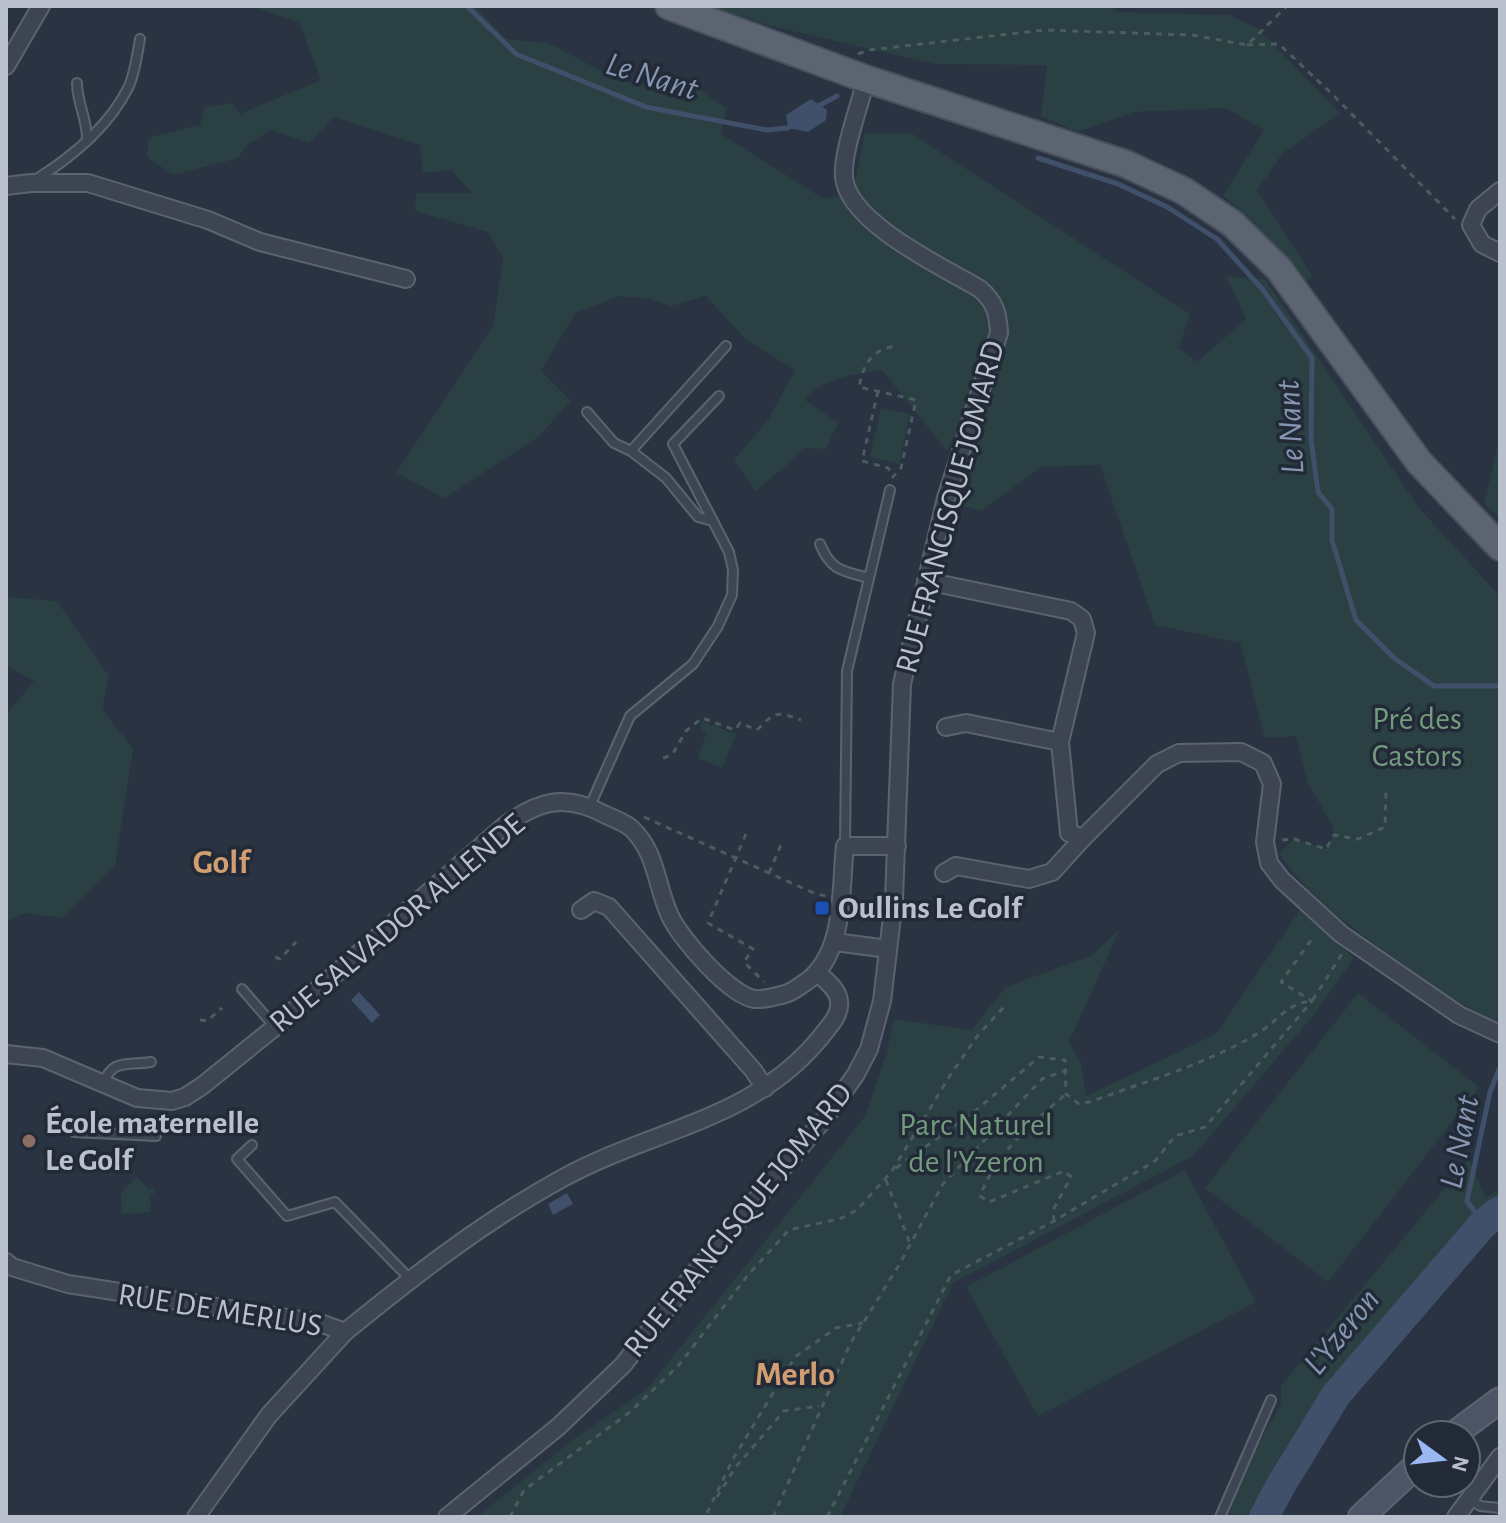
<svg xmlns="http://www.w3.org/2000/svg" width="1506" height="1523" viewBox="0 0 1506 1523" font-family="'Alegreya Sans',sans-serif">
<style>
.green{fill:#2b4043}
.water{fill:#40506a}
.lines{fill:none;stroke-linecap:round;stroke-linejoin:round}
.stream{stroke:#40506a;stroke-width:5}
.river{stroke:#40506a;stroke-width:30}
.lane-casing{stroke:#5c6370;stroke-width:12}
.street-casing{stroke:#5c6370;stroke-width:20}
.secondary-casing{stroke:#5c6370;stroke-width:28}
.primary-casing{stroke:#474e5c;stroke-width:30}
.path{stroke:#4a5c60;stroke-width:3;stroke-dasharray:6 6;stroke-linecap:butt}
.lane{stroke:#3e4552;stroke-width:8}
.street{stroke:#3e4552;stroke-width:16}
.secondary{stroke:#4c5465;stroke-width:24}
.primary{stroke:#5c6472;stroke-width:26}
.transit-dot{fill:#1a4fb4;stroke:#222a38;stroke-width:3}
.education-dot{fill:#8d6e63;stroke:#222a38;stroke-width:3}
.labels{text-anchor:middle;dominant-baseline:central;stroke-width:7;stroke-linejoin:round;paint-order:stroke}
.street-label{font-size:32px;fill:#bbc1cc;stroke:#222a38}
.park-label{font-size:32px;fill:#749b7e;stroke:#222a38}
.poi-label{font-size:32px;font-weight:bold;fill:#bbc1cc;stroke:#222a38;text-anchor:start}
.water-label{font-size:34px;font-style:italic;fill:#8596b1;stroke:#222a38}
.neighbourhood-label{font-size:34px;font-weight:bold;fill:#d19e71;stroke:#222a38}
</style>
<rect width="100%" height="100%" fill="#293342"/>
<g class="green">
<path d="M249,6H475L506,39L548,43L615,78L674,94L695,87L726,108L721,134L824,199L853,192L865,133H911L1190,314L1179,348L1197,362L1246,319L1226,276L1265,279L1419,508L1500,596V1021C1467,1012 1437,988 1409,968C1361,934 1312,903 1279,853L1294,839L1326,849L1334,835L1332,825L1308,783L1296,736L1265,738L1240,643L1155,625L1100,465L1041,467L981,511L952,503L1002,356L1006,335L1003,300L932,252L925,266C941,276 972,290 983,304C1006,332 961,422 947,451L882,370C855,374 822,378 805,400L838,423L826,449L806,448L756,491L734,460L768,420L795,370L745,339L706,296L671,306L650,299L620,296L575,313L541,371L571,401L538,437L445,498L396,473L493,326L503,259L488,232L415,211L416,193H472L451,170L423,173L420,145L334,117L309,143L271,130L248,144L238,158L173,175L147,157L148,138L200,125L205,107L232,103L240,114L321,80L299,22Z"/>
<path d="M707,6H1114L1116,12L1229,15L1259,29L1340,113L1282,154L1257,190L1313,277L1303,284L1252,220L1223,196L1264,130L1226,108L1134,112L1077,132L1041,116L1047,65L935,64L771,26Z"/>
<path d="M881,408L910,414L899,464L870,457Z"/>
<path d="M1499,440H1500V517L1484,504Z"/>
<path d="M6,597L57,601L109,676L102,709L133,749L115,866L63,918L24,913L6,922V715L34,681L6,666Z"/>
<path d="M702,721L736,734L722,768L698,758L706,734L700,728Z"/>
<path d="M1300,910L1354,958L1312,1017L1193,1156L953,1283L840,1517H477L574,1439L647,1389L866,1115L886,1054L894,1019L971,1030L1006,987L1091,956L1120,929L1069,1042L1081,1063L1086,1096L1216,1034Z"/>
<path d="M1358,993L1479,1087L1328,1282L1205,1188Z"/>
<path d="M1469,1159L1486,1198L1500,1189V1224L1458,1263L1320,1439L1277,1517H1225L1251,1457L1281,1404V1386Z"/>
<path d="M1185,1170L1256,1302L1038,1416L966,1287Z"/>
<path d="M137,1177L148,1189H154V1194H150L151,1212L122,1214L121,1193Z"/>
</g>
<g class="water">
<path d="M811,99L827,110L826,120L808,132L788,128L786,115Z"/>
<path d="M359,992L380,1015L372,1023L351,1000Z"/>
<path d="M567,1193L573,1204L553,1215L548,1204Z"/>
</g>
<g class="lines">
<g class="stream">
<path d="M467,6L516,54L646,107L767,130L788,128L792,125"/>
<path d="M813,109L837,96"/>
<path d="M1038,158L1118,184L1167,207L1217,239L1263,290L1312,358L1311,439L1318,492L1332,509V540L1356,620L1394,658L1434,686H1500"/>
<path d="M1483,1224L1467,1201L1490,1092L1500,1067"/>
</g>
<path class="river" d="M1264,1517L1281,1485L1336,1395L1483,1224L1500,1211"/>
<g class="lane-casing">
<g id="lane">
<path d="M77,83C77,103 88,121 87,141"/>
<path d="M35,180C72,157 108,128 128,88C135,74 137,55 140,39"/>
<path d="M587,412L614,443L631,451L666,478L698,517L713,521"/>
<path d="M631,451L726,346"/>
<path d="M820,544C831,571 843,571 869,578"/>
<path d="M590,806L630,716L693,664L718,626L732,595L733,570L729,552L673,444L719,396"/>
<path d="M845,846L847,671L890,490"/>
<path d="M242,989L275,1027"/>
<path d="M103,1084C113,1058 126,1066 151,1062"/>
<path d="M74,1132L156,1136"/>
<path d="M252,1145L237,1159L287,1216L335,1202L410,1279"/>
<path d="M1469,1498L1480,1506L1500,1508"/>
<path d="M1220,1517L1271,1400"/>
</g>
</g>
<g class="street-casing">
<g id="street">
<path d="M6,66L41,6"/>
<path d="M6,186L31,183H88L208,220L260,242L406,279"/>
<path d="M1500,191L1478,209L1471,225L1482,244L1500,253"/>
<path d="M926,581L1071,611L1082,619L1086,633L1060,742L1069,833L1083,838L1157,764L1179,753L1241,752L1263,763L1272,784L1265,842L1269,863L1282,880L1341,934L1459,1015L1500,1034"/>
<path d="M946,727L966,723L1060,742"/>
<path d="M944,873L956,866L1029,879L1052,872L1083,838"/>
<path d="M581,910L594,901L609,907L753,1070L765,1088"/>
<path d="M835,942L888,949"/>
<path d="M6,1054L43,1058L137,1098L172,1101L185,1097L202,1086L275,1027L503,827C537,801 564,793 604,814C612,818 624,822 631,828C657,852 656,886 670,916C680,938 730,996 755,999C764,1000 777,996 785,994C793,992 799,986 806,982C846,953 840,890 845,846H897"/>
<path d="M6,1262L12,1267L68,1284L320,1323L345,1332L269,1415L196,1517"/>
<path d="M345,1332C414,1276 484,1221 563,1178C652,1129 752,1121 820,1038C828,1027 841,1016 839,1001C838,989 826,981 818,973"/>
<path d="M447,1517L558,1427L623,1365L692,1276L825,1118L856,1074L869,1049L882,1001L894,900L902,684L946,498L999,333C998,313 995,302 980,289C943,267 848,223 844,177C842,152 860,105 866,79"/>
<path d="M1456,1517L1500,1457"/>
</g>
</g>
<g class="secondary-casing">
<g id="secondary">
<path d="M1453,1435L1500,1400"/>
<path d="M1361,1517L1418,1464"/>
</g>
</g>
<g class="primary-casing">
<path id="primary" d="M669,6L866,79L1126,164L1184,191L1233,224L1279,269L1419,462L1500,547"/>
</g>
<g class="path">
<path d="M1247,45L1279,44L1332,94L1455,219"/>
<path d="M858,54L869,50L1044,30L1192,35L1247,45L1287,6"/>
<path d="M878,391L862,461L888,468L893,475"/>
<path d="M892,478L901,468L916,400L859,387C864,362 873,348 899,346"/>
<path d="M663,758L672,755L686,731L702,718L735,730L740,723L757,730C776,711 776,711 801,720"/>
<path d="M644,817L816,894L827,896"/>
<path d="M746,834L708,923L753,949L744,962L764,982"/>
<path d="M1282,840L1294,839L1326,849L1334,835L1358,839L1385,827L1386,790"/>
<path d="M769,873L781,845"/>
<path d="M275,957L280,959L296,942"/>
<path d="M200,1020L207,1021L222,1008"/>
<path d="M896,1168L974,1112L1039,1057L1065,1060L1066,1094L1079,1104L1093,1101C1149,1080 1210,1063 1260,1032C1280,1019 1287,1003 1312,1001L1342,954"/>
<path d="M886,1180L910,1244"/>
<path d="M1054,1221L1053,1210L1071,1177L1064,1171L989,1202L980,1196C997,1152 1031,1124 1066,1094"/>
<path d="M717,1497L735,1468L784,1411L819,1406"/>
<path d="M707,1513L733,1459L795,1357L836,1328L863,1323"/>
<path d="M510,1517L524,1490L630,1412L679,1365L748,1275L789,1230L842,1218L857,1210L892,1171L949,1077L978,1035L1004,1007"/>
<path d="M773,1517L850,1344L899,1265L943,1184L1042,1079L1067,1070"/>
<path d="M827,1517L951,1275L1054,1221L1155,1161L1175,1136L1205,1127L1312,1001L1281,982L1312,939"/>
</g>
<use href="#lane" class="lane"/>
<use href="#street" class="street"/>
<use href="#secondary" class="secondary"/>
<use href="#primary" class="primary"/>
</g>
<rect class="transit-dot" x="814" y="900" width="16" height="16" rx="4"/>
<circle class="education-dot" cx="29" cy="1141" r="8"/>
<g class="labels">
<g class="street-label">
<text transform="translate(950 507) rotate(-75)">RUE FRANCISQUE JOMARD</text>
<text transform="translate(397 923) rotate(-40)">RUE SALVADOR ALLENDE</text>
<text transform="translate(738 1220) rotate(-51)">RUE FRANCISQUE JOMARD</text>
<text transform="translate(220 1310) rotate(9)">RUE DE MERLUS</text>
</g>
<g class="park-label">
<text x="1417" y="719">Pré des<tspan x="1417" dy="37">Castors</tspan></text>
<text x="976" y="1125">Parc Naturel<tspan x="976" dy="37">de l'Yzeron</tspan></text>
</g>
<g class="poi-label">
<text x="838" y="908">Oullins Le Golf</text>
<text x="45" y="1123">École maternelle<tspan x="45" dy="37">Le Golf</tspan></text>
</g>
<g class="water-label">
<text transform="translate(652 77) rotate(17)">Le Nant</text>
<text transform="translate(1291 427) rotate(-93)">Le Nant</text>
<text transform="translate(1460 1142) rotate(-79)">Le Nant</text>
<text transform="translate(1342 1332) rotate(-51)">L'Yzeron</text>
</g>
<g class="neighbourhood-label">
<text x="221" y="863">Golf</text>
<text x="795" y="1375">Merlo</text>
</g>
</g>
<rect width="1506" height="1523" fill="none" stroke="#bbc1cc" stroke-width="16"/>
<g transform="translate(1442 1459) rotate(105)"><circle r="38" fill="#222a38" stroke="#5f6673" stroke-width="2"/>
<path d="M0-6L14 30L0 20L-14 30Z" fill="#99b8f2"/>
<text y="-12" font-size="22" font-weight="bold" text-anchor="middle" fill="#bbc1cc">N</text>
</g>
</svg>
